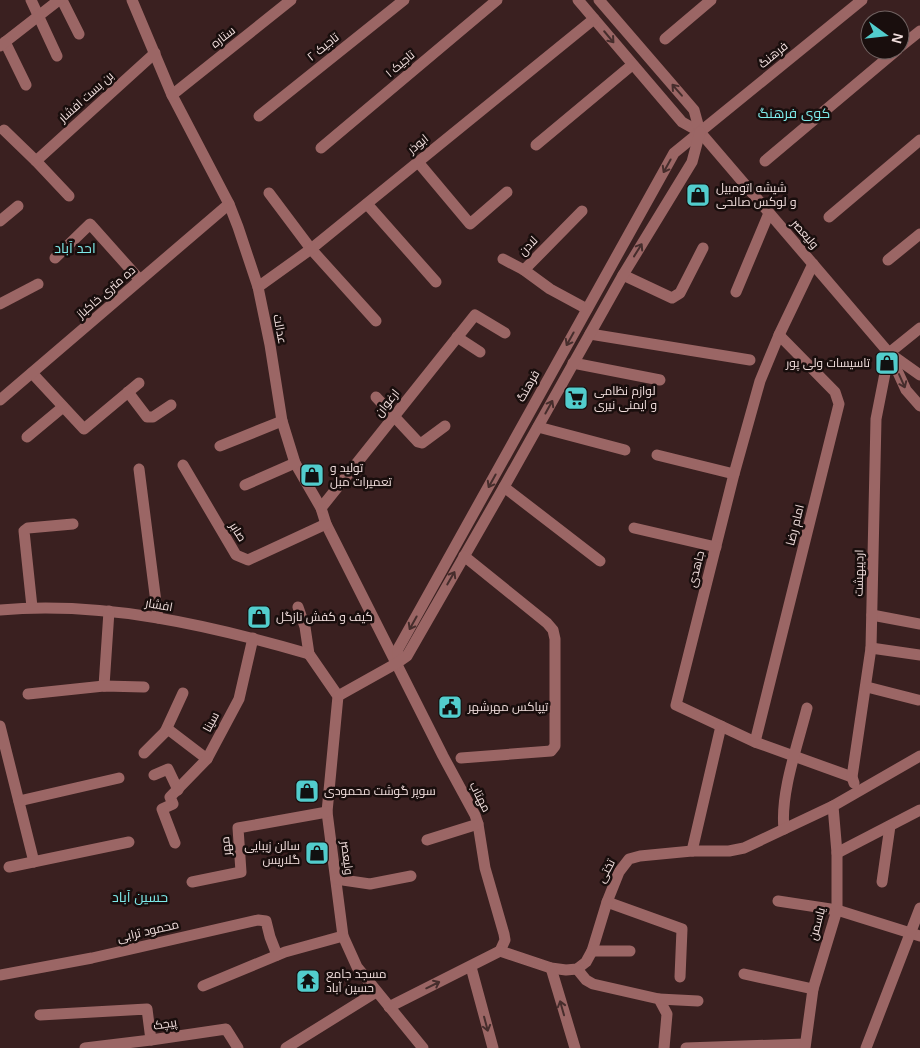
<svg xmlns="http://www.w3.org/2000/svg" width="920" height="1048" viewBox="0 0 920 1048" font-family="Helvetica,Cairo,sans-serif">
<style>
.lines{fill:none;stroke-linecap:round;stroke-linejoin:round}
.minor{stroke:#9b6665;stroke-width:11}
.oneway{stroke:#462d2c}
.labels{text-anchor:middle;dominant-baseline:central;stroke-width:5;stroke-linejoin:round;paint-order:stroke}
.street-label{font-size:12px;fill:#f3e0df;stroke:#190e0d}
.poi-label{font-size:12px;fill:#f3e0df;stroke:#190e0d;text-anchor:start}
.neighbourhood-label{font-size:14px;fill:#7eeaea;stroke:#190e0d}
</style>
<rect width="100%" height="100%" fill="#3a2020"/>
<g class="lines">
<g class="minor">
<path d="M31,0L57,56"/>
<path d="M62,0L79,34"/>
<path d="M132,0L172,95L229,204L238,227L258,287L270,345L282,421L295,463L321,508L326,524L443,756L475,815L478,824L485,868L504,934L505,940L500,951"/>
<path d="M578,0L682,122L700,132L889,353L920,375"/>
<path d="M599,0L694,110L700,132"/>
<path d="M665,39L711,0"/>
<path d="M5,42L26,85"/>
<path d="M0,46L59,0"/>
<path d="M900,47L920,31"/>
<path d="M172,95L291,0"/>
<path d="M259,116L404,0"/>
<path d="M4,130L36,161L69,196"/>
<path d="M536,145L632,65"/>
<path d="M321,148L497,0"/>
<path d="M36,161L155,53"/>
<path d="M765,161L897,50"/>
<path d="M418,162L470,224L507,192"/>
<path d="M269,193L311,249L376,321"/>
<path d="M367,204L436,282"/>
<path d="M582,211L524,270L550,289L587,309"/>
<path d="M829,217L920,140"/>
<path d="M0,221L18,206"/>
<path d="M55,258L90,224L140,280"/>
<path d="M503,259L524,270"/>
<path d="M888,260L920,234"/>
<path d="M813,264L779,335L760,381L734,474L676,705L755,742L852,777"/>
<path d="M623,275L672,298L680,293L703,248"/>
<path d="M258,287L311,249L594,19"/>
<path d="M736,292L769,213"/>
<path d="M0,304L38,284"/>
<path d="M590,334L750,360"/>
<path d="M457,337L480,352"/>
<path d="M889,353L920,328"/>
<path d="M890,355L906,390L920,406"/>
<path d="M573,363L660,380"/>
<path d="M32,373L84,429L139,383"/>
<path d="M128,392L147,417H153L171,405"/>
<path d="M376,397L418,442L422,443L445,426"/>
<path d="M0,400L229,204"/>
<path d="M538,427L625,450"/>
<path d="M27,437L63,407"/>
<path d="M220,446L282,421"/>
<path d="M657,455L734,474"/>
<path d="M183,465L236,555L248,560L326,524"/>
<path d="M139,469L158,618"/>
<path d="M245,485L295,463"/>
<path d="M504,487L600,561"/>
<path d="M321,508L475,315L505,333"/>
<path d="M634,528L716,547"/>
<path d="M32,607L24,531L28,528L73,524"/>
<path d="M298,607L305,627L309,654L338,696L327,812L343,936L357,967L423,1048"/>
<path d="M0,610C105,601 209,625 309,654"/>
<path d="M872,615L920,624"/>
<path d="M871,648L920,655"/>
<path d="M398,662V649L674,153L862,0"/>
<path d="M104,686L109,611"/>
<path d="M867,687L918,700"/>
<path d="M28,694L104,686L144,687"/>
<path d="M338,696L397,663L407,656L504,487L623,275L692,162L700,132"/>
<path d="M0,726L34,862"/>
<path d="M165,732L183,693"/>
<path d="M755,742L839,404L835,392L779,335"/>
<path d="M144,753L165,732L169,730L207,759"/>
<path d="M461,758L551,751L555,746V639L553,630L547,623L464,556"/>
<path d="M154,775L168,769L178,790"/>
<path d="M854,783L852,777L871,648L876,419L889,353"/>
<path d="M19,801L119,778"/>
<path d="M784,829C780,793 798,744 807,708"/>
<path d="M427,840L478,824"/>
<path d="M175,843L162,809L173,804L170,797L207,759L239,699L253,638"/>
<path d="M692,851L721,726"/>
<path d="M837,853L920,810"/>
<path d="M9,867L129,842"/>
<path d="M336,879L370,884L411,876"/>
<path d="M192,882L241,872L238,828L327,812"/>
<path d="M882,882L890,826"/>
<path d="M778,901L837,910L920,936"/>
<path d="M607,902L682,929L680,977"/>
<path d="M500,951L551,968L566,970L577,969L586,962L592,951L607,902L619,872L629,859L640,856L692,851H729L744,848L833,806L920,756"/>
<path d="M592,951H630"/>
<path d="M471,967L493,1048"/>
<path d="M551,968L575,1048"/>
<path d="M577,969L586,980L593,984L659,999L667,1014L664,1048"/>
<path d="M744,974L813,989"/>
<path d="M0,975L92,958L258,920L266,921L270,937L277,955"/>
<path d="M203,986L285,952L343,936"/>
<path d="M659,999L698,1001"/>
<path d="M389,1007L500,951"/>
<path d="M40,1015L147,1009L151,1040"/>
<path d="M85,1048L151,1040L226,1029L238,1048"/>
<path d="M286,1048L376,992"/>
<path d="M686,1048L805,1044"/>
<path d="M805,1048L813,989L837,910V853L833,806"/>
<path d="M866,1048L920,908"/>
</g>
</g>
<defs><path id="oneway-shaft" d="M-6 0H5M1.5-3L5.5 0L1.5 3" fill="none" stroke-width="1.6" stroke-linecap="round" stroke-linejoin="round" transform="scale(1.25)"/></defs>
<g class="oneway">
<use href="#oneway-shaft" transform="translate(609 37) rotate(50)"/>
<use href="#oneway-shaft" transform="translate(677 90) rotate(-131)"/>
<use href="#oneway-shaft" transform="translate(667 166) rotate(119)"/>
<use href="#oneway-shaft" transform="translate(638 250) rotate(-58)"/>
<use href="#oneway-shaft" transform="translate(570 339) rotate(119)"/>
<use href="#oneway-shaft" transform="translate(902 381) rotate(66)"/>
<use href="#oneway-shaft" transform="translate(549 407) rotate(-61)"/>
<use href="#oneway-shaft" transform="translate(492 481) rotate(119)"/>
<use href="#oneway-shaft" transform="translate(451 578) rotate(-60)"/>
<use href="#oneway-shaft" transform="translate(413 623) rotate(119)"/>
<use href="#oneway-shaft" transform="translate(433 985) rotate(-26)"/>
<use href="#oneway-shaft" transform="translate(562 1008) rotate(-106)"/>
<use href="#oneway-shaft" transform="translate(486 1024) rotate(75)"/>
</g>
<defs>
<g id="shop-square" transform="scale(1.25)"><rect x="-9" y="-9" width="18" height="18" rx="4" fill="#52cdcd" stroke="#190e0d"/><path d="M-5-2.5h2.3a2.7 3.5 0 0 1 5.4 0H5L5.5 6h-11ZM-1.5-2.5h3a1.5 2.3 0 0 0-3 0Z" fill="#111"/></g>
<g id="supermarket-square" transform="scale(1.25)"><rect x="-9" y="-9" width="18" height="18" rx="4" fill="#52cdcd" stroke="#190e0d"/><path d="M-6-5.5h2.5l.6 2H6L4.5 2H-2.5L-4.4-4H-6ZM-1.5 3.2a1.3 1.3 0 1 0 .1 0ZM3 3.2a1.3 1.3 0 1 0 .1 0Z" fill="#111"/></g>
<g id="civic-square" transform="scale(1.25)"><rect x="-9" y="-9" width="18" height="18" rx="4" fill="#52cdcd" stroke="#190e0d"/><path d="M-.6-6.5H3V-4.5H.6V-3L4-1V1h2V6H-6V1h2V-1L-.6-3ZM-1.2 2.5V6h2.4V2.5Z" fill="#111"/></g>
<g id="temple-square" transform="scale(1.25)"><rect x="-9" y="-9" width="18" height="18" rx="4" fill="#52cdcd" stroke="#190e0d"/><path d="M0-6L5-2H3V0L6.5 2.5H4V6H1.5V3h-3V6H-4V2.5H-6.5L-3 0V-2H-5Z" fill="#111"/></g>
</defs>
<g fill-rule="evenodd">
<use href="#shop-square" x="698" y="195"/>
<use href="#shop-square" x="887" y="363"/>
<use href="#supermarket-square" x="576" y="398"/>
<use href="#shop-square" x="312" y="475"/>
<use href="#shop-square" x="259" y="617"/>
<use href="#civic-square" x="450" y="707"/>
<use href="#shop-square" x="307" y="791"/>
<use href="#shop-square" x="317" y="853"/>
<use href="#temple-square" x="308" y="981"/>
</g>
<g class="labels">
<g class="street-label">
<text transform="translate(223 37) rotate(-38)">ستاره</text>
<text transform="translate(323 47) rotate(-39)">تاجیک ۲</text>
<text transform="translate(773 55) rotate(-39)">فرهنگ</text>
<text transform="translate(400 64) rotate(-40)">تاجیک ۱</text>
<text transform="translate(86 97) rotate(-42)">بن بست افشار</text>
<text transform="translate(418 144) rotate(-39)">ابوذر</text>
<text transform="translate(805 234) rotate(49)">ولیعصر</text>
<text transform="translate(528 246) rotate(-46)">لادن</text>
<text transform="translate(106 292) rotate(-41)">ده متری خاکباز</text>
<text transform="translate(280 329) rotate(79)">عدالت</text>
<text transform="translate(528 386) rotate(-61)">فرهنگ</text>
<text transform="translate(387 403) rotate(-51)">ارغوان</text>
<text transform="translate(795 525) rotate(-76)">امام رضا</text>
<text transform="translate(238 532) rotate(58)">صابر</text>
<text transform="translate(696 569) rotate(-76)">جاهدی</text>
<text transform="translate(859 573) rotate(-89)">اردیبهشت</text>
<text transform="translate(159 605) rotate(10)">افشار</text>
<text transform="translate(211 722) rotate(-62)">سینا</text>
<text transform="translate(480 797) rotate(63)">مهتاب</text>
<text transform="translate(226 846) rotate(-96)">مهر</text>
<text transform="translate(347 858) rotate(83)">ولیعصر</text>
<text transform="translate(606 871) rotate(-62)">تختی</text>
<text transform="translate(817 924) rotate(-75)">یاسمن</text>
<text transform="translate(148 931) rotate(-13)">محمود ترابی</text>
<text transform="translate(165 1024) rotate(-9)">پیچک</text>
</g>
<g class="poi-label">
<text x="716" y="188">شیشه اتومبیل<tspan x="716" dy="14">و لوکس صالحی</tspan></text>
<text x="870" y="363" text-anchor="end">تاسیسات ولی پور</text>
<text x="594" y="391">لوازم نظامی<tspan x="594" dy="14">و ایمنی نیری</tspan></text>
<text x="330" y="468">تولید و<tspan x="330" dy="14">تعمیرات مبل</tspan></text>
<text x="276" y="617">کیف و کفش نازگل</text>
<text x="468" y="707">تیپاکس مهرشهر</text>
<text x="324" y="791">سوپر گوشت محمودی</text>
<text x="300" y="846" text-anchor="end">سالن زیبایی<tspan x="300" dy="14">گلاریس</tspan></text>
<text x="326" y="974">مسجد جامع<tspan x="326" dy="14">حسین آباد</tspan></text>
</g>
<g class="neighbourhood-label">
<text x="794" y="113">کوی فرهنگ</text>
<text x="75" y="248">احد آباد</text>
<text x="140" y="897">حسین آباد</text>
</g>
</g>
<g transform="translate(885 35) rotate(105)"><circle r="24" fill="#190e0d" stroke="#706261"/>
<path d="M0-4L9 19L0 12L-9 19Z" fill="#52cdcd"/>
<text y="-8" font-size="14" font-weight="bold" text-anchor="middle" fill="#f3e0df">N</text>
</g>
</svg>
